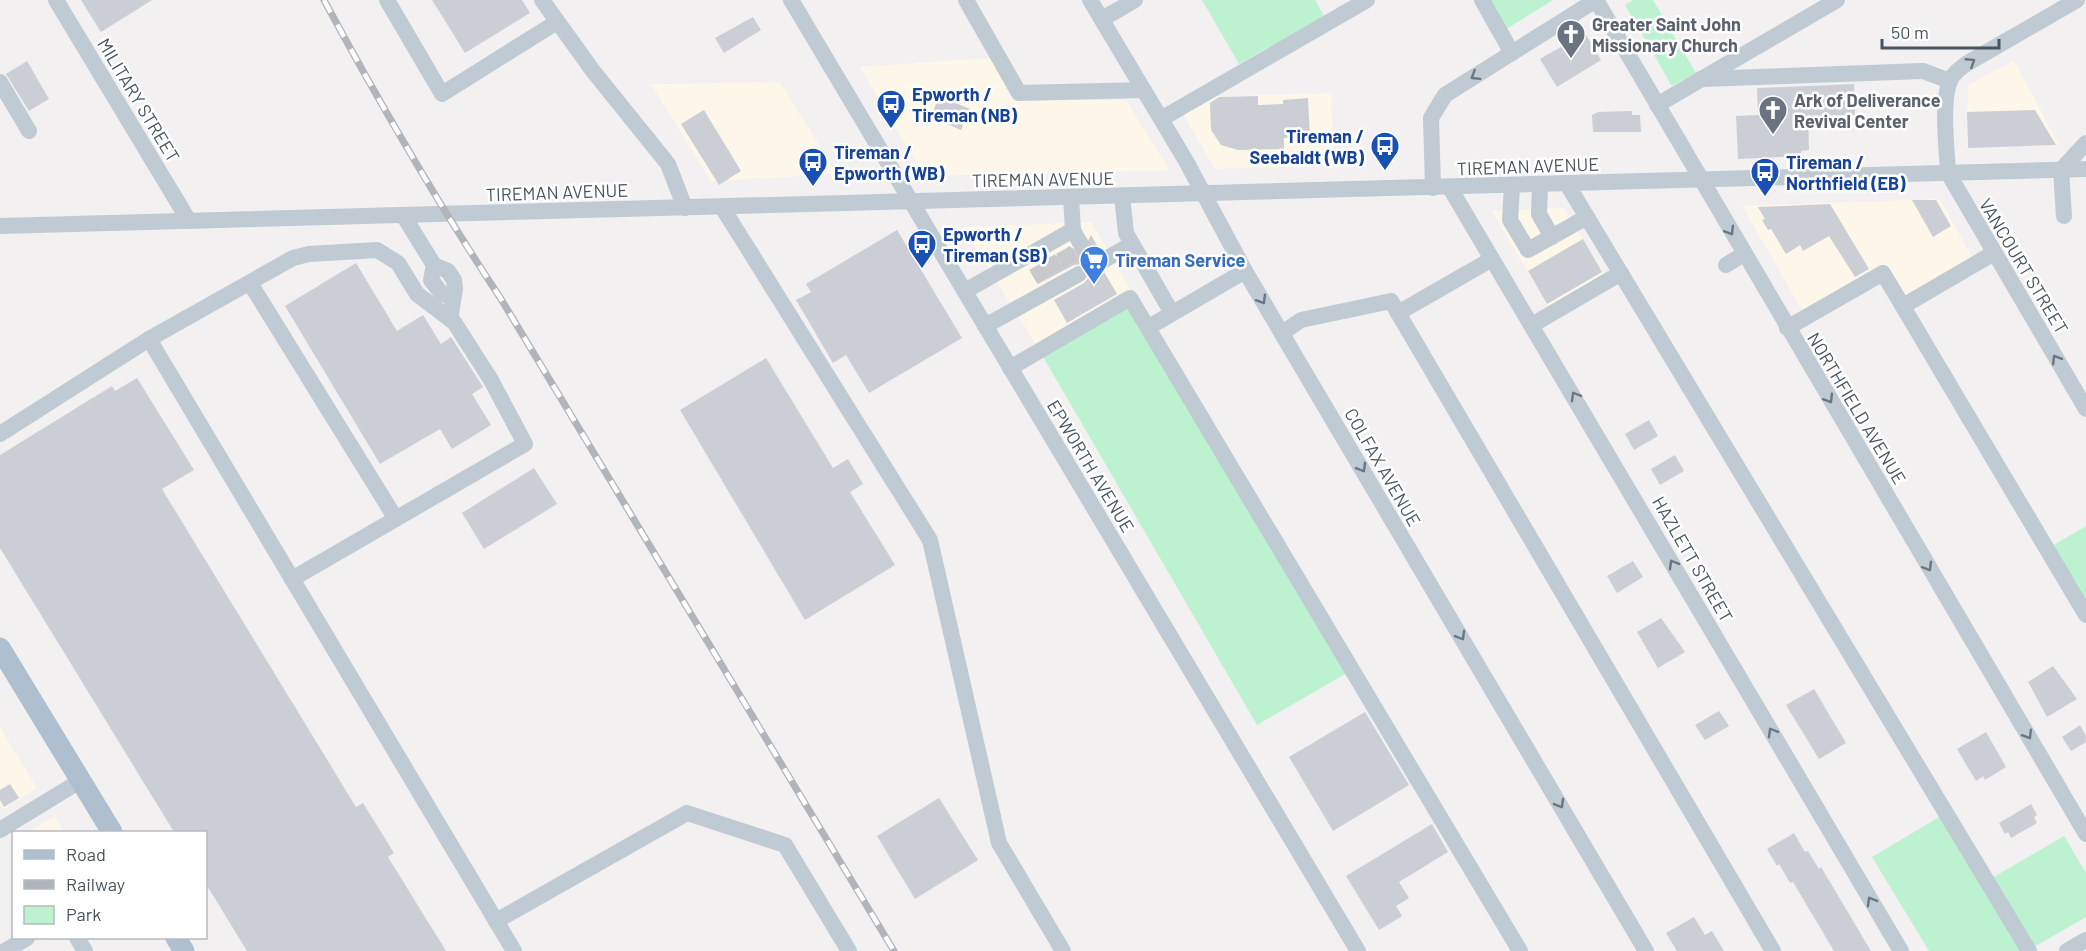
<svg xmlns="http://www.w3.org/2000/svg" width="2086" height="951" viewBox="0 0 2086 951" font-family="Barlow,sans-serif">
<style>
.commercial{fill:#fdf7e9}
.green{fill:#bcf2d0}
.building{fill:#cbcfd5}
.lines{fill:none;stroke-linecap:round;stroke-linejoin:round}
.minor-tunnel{stroke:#c7c9cc;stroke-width:16;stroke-dasharray:16 8;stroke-linecap:butt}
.minor{stroke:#bfcad2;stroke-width:16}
.major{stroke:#aec0d0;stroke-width:21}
.rail-casing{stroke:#b1b5bb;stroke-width:7}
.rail{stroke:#fff;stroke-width:4.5;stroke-dasharray:14;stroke-linecap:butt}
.oneway{stroke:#6a7782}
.labels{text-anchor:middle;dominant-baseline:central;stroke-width:5;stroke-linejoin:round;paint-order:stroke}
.worship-label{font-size:18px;font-weight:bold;fill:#5b616d;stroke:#fff;text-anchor:start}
.transit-label{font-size:18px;font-weight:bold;fill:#164399;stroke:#fff;text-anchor:start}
.street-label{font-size:18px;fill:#46545f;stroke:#fff}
.shop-label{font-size:18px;font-weight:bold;fill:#366cbe;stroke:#fff;text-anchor:start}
</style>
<rect width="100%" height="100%" fill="#f2f0f0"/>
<g class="commercial">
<path d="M991,58L1012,100H1126L1169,170L924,176L860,67Z"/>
<path d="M2014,61L2059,145L1966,147L1968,85Z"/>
<path d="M780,82L837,174L711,181L651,84Z"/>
<path d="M1331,93L1334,165L1215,169L1182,112L1205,97Z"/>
<path d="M1940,199L1973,259L1906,298L1886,267L1804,313L1742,206Z"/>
<path d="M1564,208L1605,276L1549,308L1492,211Z"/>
<path d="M1091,222L1131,290L1036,345L963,227Z"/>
<path d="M0,727L37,788L3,809L0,803Z"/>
<path d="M55,816L64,832H28Z"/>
</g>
<g class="green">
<path d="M1202,0H1315L1324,16L1239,64Z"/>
<path d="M1489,0H1553L1506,29Z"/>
<path d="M1633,0H1653L1696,73L1672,86L1625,5Z"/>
<path d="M1128,305L1347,673L1257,725L1042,355Z"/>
<path d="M2086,526V603L2052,546Z"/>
<path d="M1941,816L2024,951H1929L1872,857Z"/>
<path d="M2064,836L2086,873V917L2034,947L1992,878Z"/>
</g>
<g class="building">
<path d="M81,0H152L101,32Z"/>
<path d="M432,0H522L530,13L465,53Z"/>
<path d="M753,17L761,30L724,53L715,38Z"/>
<path d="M1585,33L1601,60L1557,87L1540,59Z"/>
<path d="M27,61L49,99L29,111L6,74Z"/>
<path d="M1854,84L1855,115L1808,116L1809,150L1801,151V156L1738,159L1736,116L1758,115L1757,88Z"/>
<path d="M939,96L970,109L961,130L931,117Z"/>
<path d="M1258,96V105L1283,104V100L1308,98L1310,137L1284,138V149L1238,150L1221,145L1211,130L1210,103L1219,97Z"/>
<path d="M704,110L741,171L719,185L681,124Z"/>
<path d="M2035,110L2056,145L1968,148L1967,112Z"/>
<path d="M1632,111V115H1640L1641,132H1593L1592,115L1598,112Z"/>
<path d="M1912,200H1936L1951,226L1933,237Z"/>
<path d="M1830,204L1869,269L1855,277L1829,236L1803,251L1800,245L1786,254L1771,229L1768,230L1762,220L1765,219L1758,207Z"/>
<path d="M897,230L962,338L869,393L846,355L833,363L796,300L811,292L806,284Z"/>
<path d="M1091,235L1100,250L1086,258L1082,264L1074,265L1038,284L1031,271L1071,247L1078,251L1084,250Z"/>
<path d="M1583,239L1602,272L1547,304L1528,271Z"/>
<path d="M356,263L397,331L423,315L441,344L451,337L483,387L472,394L491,425L452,449L440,429L380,464L285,306Z"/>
<path d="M1104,272L1117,294L1067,323L1054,300L1084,283L1089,277Z"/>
<path d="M766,358L833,468L848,459L863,484L850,492L895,565L805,620L680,410Z"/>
<path d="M137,378L194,470L162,489L356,807L363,803L394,853L388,857L446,951H247L206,884V832H174L0,548V455L112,386L115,391Z"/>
<path d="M1649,420L1658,436L1634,450L1625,434Z"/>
<path d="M1675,455L1684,471L1660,485L1651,469Z"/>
<path d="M534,468L557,504L484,549L462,513Z"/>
<path d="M1633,561L1643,577L1617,593L1607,576Z"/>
<path d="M1661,618L1685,652L1658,668L1637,632Z"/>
<path d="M2053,666L2077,699L2047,717L2028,682Z"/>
<path d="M1814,689L1846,743L1819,759L1786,705Z"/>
<path d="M1719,711L1729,726L1705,740L1695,725Z"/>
<path d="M1365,712L1409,785L1333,831L1289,757Z"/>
<path d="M2080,725L2086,736V742L2071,751L2062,737Z"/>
<path d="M1986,732L2006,767L1985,780L1983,776L1976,781L1957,749Z"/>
<path d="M10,784L19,798L4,807L0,800V790Z"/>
<path d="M939,798L978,860L915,899L877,836Z"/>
<path d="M2031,804L2037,815L2034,817L2037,823L2011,838L2008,832L2005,834L1999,823Z"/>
<path d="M1432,824L1448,852L1399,882L1409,898L1396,906L1402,916L1379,930L1346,876Z"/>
<path d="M1794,833L1805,852L1808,851L1819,869L1821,867L1871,951H1834L1793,882L1790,883L1779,864L1777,866L1767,849Z"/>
<path d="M1694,917L1705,935L1712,931L1724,951H1677L1666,933Z"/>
</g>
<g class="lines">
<g class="minor-tunnel">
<path d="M1079,241L1089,256"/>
<path d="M1063,250L1072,266"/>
<path d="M1048,258L1057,275"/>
<path d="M1036,266L1045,281"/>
</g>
<g class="minor">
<path d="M56,0L189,221"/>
<path d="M387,0L442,94L557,22"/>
<path d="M542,0L593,71L668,164L685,208"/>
<path d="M791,0L1358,951"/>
<path d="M966,0L1019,93L1144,90"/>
<path d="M1090,0L1186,161L1245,271L1646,951"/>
<path d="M1482,0L1512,53"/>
<path d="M1596,0L2086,834"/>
<path d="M2077,0L1966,64C1961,68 1955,72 1952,77C1940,97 1947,149 1948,173L2086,409"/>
<path d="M1102,19L1135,0"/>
<path d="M1701,79L1923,71L1950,81"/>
<path d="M0,82L29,131"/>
<path d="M1657,105L1837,0"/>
<path d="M1161,119L1367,0"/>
<path d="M1567,184L2029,951"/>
<path d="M1540,185L1539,214L1552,237"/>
<path d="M1512,186L1510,220L1528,250L1587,217"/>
<path d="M1433,188L1431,118L1445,95L1596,0"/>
<path d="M1450,188L1901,951"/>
<path d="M1122,196L1126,233L1169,308"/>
<path d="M1071,198L1073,230L1079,241"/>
<path d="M722,207L930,540L999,843L1063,951"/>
<path d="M403,215L434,265L448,271L454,280L455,289L450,319"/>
<path d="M2064,216L2061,170L2086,143"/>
<path d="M0,226L2086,169"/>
<path d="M434,265L431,280L442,294L452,297"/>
<path d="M1726,265L1744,254"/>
<path d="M1092,267L1132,244"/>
<path d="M250,283L396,519"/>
<path d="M965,291L1073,230"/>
<path d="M1903,306L1994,253"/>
<path d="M1398,313L1492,259"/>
<path d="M1532,325L1621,273"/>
<path d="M985,326L1079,274"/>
<path d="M1149,327L1245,271"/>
<path d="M1787,328L1883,273L2086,615"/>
<path d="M1282,333L1301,320L1391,301L1773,951"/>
<path d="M149,339L293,258L309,254L377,250L398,263L417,294L454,322L491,380L525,444L292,579"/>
<path d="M1010,368L1130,298L1520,951"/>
<path d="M0,434L149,339L514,951"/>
<path d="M0,830L80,781"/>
<path d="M496,921L687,813L785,845L849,951"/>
<path d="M77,938L85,951"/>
<path d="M5,951L27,938"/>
<path d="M2067,951L2086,940"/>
</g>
<g class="major">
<path d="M0,648L112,832"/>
<path d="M176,938L184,951"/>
</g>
<g class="rail-casing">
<path id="rail" d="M324,0C379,102 437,202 501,299L894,951"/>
</g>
<use href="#rail" class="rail"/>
</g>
<defs><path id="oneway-chevron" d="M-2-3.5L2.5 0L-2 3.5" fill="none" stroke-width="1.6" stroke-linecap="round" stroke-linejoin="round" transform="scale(1.5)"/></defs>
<g class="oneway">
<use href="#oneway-chevron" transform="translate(1971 62) rotate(-33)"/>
<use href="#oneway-chevron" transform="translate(1475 76) rotate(148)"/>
<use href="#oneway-chevron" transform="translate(1730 231) rotate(59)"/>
<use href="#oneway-chevron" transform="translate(1262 300) rotate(59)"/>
<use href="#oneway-chevron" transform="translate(2056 359) rotate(-121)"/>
<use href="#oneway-chevron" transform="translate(1575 396) rotate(-120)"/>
<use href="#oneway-chevron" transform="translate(1829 399) rotate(59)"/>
<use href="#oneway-chevron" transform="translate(1362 468) rotate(60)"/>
<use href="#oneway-chevron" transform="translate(1673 564) rotate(-120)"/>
<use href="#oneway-chevron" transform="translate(1928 567) rotate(59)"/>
<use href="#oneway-chevron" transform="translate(1461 636) rotate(60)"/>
<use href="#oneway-chevron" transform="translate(1772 732) rotate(-120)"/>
<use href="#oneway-chevron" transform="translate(2028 735) rotate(59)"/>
<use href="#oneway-chevron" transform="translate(1560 804) rotate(60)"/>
<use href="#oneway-chevron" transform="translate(1871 901) rotate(-120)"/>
</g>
<defs>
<g id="church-pin" transform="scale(1.5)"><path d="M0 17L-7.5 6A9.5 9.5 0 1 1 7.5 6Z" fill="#6b7280" stroke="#fff"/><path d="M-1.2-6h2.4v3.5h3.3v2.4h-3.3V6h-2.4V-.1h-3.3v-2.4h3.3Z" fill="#fff"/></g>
<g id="bus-pin" transform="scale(1.5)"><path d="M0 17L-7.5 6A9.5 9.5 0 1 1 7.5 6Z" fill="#1a4fb4" stroke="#fff"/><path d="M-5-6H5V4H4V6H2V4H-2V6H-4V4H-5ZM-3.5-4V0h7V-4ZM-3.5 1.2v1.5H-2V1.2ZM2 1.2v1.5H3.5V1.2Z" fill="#fff"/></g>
<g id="supermarket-pin" transform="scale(1.5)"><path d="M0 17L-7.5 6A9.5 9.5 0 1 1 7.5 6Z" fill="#3f7fe0" stroke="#fff"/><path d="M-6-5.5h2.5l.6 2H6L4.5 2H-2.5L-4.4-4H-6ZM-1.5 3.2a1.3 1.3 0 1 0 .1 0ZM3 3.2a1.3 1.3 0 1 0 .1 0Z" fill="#fff"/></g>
</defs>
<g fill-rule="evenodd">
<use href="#church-pin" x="1571" y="34"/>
<use href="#bus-pin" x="891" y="104"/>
<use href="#church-pin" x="1773" y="110"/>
<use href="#bus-pin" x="1385" y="146"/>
<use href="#bus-pin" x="813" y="162"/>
<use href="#bus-pin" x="1765" y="172"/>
<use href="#bus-pin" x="922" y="244"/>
<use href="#supermarket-pin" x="1094" y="260"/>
</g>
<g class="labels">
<g class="worship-label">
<text x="1592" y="24">Greater Saint John<tspan x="1592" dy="21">Missionary Church</tspan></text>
<text x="1794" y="100">Ark of Deliverance<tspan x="1794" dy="21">Revival Center</tspan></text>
</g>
<g class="transit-label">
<text x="912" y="94">Epworth /<tspan x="912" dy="21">Tireman (NB)</tspan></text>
<text x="1364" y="136" text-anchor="end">Tireman /<tspan x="1364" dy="21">Seebaldt (WB)</tspan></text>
<text x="834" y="152">Tireman /<tspan x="834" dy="21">Epworth (WB)</tspan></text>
<text x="1786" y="162">Tireman /<tspan x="1786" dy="21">Northfield (EB)</tspan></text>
<text x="943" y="234">Epworth /<tspan x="943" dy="21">Tireman (SB)</tspan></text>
</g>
<g class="street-label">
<text transform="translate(139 100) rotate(59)">MILITARY STREET</text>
<text transform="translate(1528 166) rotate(-2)">TIREMAN AVENUE</text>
<text transform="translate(1043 179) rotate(-1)">TIREMAN AVENUE</text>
<text transform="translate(557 192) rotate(-2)">TIREMAN AVENUE</text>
<text transform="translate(2024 266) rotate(59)">VANCOURT STREET</text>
<text transform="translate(1857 408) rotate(59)">NORTHFIELD AVENUE</text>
<text transform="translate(1091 466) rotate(59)">EPWORTH AVENUE</text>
<text transform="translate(1383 467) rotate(60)">COLFAX AVENUE</text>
<text transform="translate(1693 559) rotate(60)">HAZLETT STREET</text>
</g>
<g class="shop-label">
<text x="1115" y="260">Tireman Service</text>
</g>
</g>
<rect x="12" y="831" width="195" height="108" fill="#ffffff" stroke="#b5bbbf" stroke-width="1.5"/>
<rect x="24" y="850" width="30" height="9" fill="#aec0d0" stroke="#b5bbbf" stroke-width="1.5"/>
<text x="66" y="861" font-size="18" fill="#46545f">Road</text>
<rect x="24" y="880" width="30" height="9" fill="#b1b5bb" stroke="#b5bbbf" stroke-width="1.5"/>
<text x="66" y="891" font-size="18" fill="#46545f">Railway</text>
<rect x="24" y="906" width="30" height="18" fill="#bcf2d0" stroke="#b5bbbf" stroke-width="1.5"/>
<text x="66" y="921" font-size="18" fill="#46545f">Park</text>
<path d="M1882 39v9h117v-9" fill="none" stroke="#46545f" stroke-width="3"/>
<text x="1891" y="39" font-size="18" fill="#46545f" stroke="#ffffff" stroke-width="4.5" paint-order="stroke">50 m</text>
</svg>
